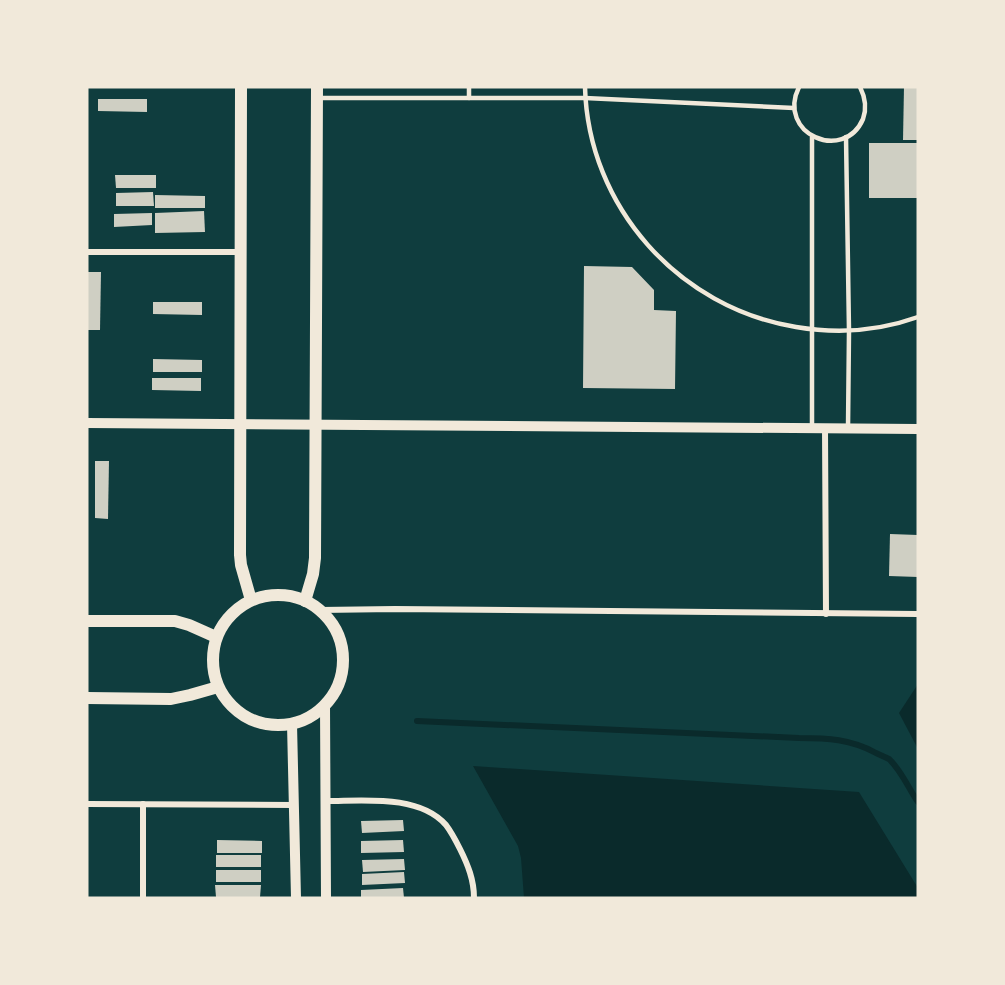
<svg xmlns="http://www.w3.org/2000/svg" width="1005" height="985" viewBox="0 0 1005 985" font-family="'Varela Round',sans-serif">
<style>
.water{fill:#0a2a2b}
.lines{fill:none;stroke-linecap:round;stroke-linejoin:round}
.stream{stroke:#0a2a2b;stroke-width:6}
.building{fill:#cfcfc3}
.service{stroke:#f1e9da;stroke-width:4.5}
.minor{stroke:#f1e9da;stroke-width:6}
.tertiary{stroke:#f1e9da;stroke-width:10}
.secondary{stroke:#f1e9da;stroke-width:12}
</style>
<rect width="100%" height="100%" fill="#0f3d3e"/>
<g class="water">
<path d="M918,684V749L899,713Z"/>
<path d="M473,766L859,792L918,888V898H524L521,858L518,846Z"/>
</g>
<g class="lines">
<path class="stream" d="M417,721L799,738C827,738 851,739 876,753C880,755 885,757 889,759C901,770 909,789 918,802"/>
</g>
<g class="building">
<path d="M904,87H918V140H903Z"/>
<path d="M98,99H147V112L98,111Z"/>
<rect x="869" y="143" width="49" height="55"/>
<path d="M115,175H156V188H116Z"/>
<path d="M153,192L154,206H116V193Z"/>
<path d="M155,195L205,196V208H155Z"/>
<path d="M204,211L205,232L155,233V213Z"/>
<path d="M152,213V225L114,227V214Z"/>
<path d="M584,266L632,267L654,290V310L676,311L675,389L583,388Z"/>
<path d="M87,272H101L100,330H87Z"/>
<path d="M153,302H202V315L153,314Z"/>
<path d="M153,359L202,360V372H153Z"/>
<path d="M152,378H201V391L152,390Z"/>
<path d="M95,461H109L108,519L95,518Z"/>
<path d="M890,534L918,535V577L889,576Z"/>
<path d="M403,820L404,831L362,833L361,821Z"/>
<path d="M217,840L262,841V853H217Z"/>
<path d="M403,840L404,852L361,853V841Z"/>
<rect x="216" y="855" width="45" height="12"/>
<path d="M404,859L405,870L363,872L362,860Z"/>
<rect x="216" y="870" width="45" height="12"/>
<path d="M404,872L405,883L362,885V874Z"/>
<path d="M215,885H261L260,897H216Z"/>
<path d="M403,888L404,898H361V890Z"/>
</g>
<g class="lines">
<g class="service">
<path d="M469,87V98"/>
<path d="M585,87C588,207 679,308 796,327C837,334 879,331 918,317"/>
<path d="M799,87C776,134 844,163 863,119C867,108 865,97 860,87"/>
<path d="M317,98H585L794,108"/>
<path d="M846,137L849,331L848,428"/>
<path d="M812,428V137"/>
</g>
<g class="minor">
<path d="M87,252H240"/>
<path d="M825,428L826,614"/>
<path d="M320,610L395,609L918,614"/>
<path d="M326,801C363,801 419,794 446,825C452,833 456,841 460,849C468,865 474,880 474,898"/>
<path d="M87,804L294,805"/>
<path d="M143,898V804"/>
</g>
<g class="tertiary">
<path d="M87,423L918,429"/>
<path d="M325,705L326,898"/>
<path d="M292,724L296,898"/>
</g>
<g class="secondary">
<path d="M241,87L240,555L241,565L251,600"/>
<circle cx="278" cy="660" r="65"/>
<path d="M305,601L313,574L315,558L317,87"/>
<path d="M87,621H175L189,625L216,637"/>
<path d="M87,698L171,699L190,695L218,687"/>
</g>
</g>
<rect width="1005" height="985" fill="none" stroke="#f1e9da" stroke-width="177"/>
</svg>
